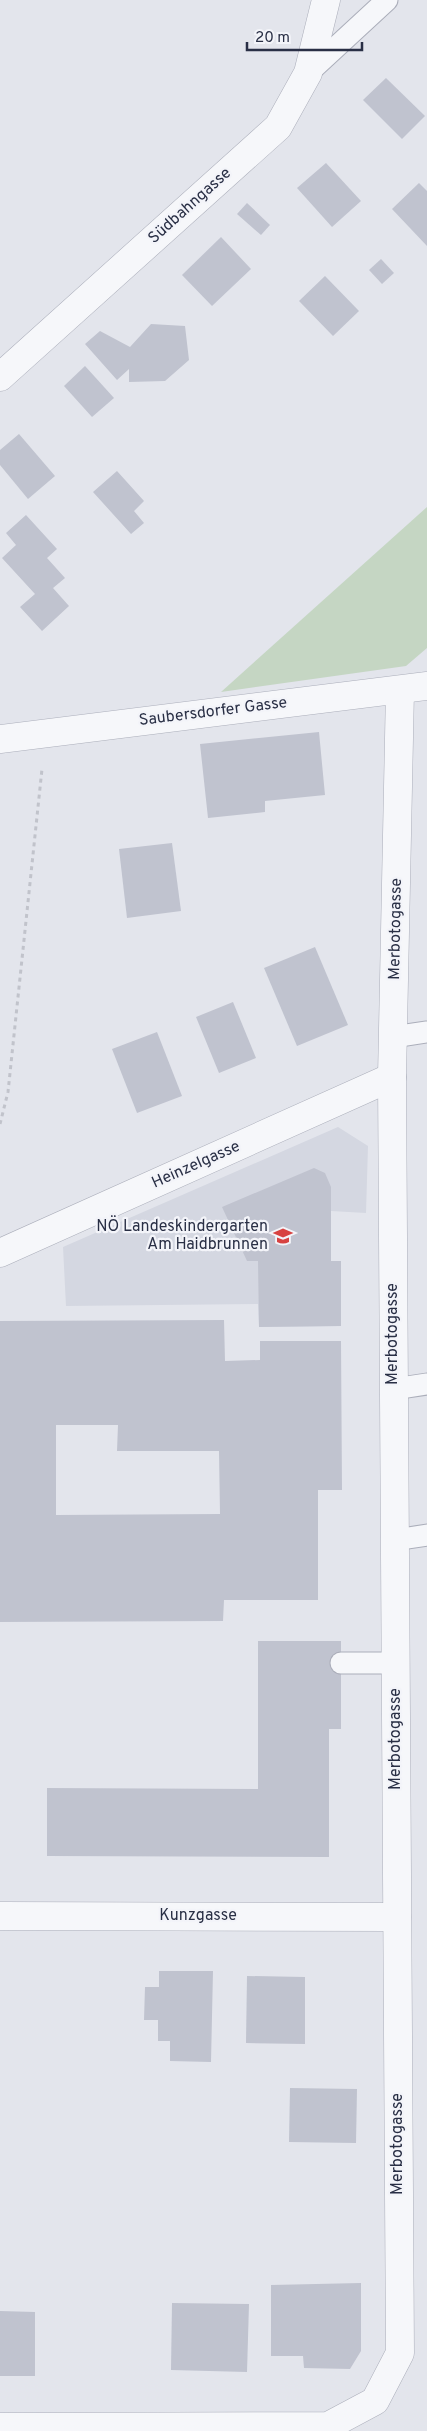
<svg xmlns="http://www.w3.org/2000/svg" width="427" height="2431" viewBox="0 0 427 2431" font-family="Overpass,sans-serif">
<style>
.built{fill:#d4d7e1}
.green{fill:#c5d6c3}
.building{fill:#c0c3cf;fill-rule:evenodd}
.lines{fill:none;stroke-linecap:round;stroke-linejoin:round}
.lane-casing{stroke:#abaeba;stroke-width:23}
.street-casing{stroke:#abaeba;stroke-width:29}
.path{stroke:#c1c3cb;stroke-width:3;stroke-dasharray:4 4;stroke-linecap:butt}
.lane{stroke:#f6f7fa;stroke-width:21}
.street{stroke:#f6f7fa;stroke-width:28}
.labels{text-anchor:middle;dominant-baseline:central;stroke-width:4.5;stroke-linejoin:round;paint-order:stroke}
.street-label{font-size:16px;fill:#292f45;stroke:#f3f4f9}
.poi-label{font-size:16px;fill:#292f45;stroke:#f3f4f9;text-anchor:end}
</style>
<rect width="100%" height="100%" fill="#e3e5ec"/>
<path class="built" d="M338,1127L368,1146L366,1213L331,1211V1261H341V1326L259,1327L258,1304L66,1306L63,1247Z"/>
<path class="green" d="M427,507V648L406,666L221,692Z"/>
<g class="building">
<path d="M386,78L425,116L402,139L363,100Z"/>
<path d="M326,163L361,201L332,227L297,188Z"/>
<path d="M419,183L427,191V246L392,209Z"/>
<path d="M247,203L270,225L261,235L237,214Z"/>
<path d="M221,237L251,269L212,306L182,275Z"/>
<path d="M381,259L394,273L382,284L369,270Z"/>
<path d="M325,276L359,311L333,336L299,301Z"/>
<path d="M151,324L185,326L189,360L165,381L129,382V369L117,380L85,344L100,331L130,347Z"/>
<path d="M85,366L114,398L92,417L64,386Z"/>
<path d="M19,434L55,476L28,499L0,465V450Z"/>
<path d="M117,471L144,501L134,511L144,523L131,534L93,492Z"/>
<path d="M26,515L57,549L47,558L65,578L53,588L69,606L42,631L20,607L35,594L2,558L16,545L6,533Z"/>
<path d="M319,732L325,795L265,801V812L208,818L200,744Z"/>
<path d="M172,843L181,911L127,918L119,849Z"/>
<path d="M315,947L348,1025L297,1046L264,968Z"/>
<path d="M233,1002L256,1058L219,1073L196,1017Z"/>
<path d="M157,1032L182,1096L137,1113L112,1049Z"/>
<path d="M314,1168L325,1173L331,1187V1261H341V1326L259,1327L258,1261H247L222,1207Z"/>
<path d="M224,1320L225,1361L260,1360V1341H341L342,1490H318V1600H224L223,1621L0,1622V1321ZM56,1425H118L117,1451H219L220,1514L56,1515Z"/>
<path d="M258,1641H341V1729H329V1857L47,1856V1788L258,1789Z"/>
<path d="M159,1971H213L211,2062L170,2061V2041H158V2020H144L145,1987H159Z"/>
<path d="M247,1976L305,1977V2044L246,2043Z"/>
<path d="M290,2088L357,2089L356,2143L289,2142Z"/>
<path d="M361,2283V2351L350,2369L304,2368L303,2356H271V2285Z"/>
<path d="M172,2303L249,2304L247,2372L171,2370Z"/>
<path d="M0,2311L35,2312V2376H0Z"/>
</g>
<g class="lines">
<g class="lane-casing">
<g id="lane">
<path d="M308,73L387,0"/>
<path d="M393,1037L427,1032"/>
<path d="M394,1389L427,1384"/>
<path d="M395,1540L427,1535"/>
<path d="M341,1663H395"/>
</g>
</g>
<g class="street-casing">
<g id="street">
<path d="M0,377L278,127L308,73L326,0"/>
<path d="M0,739L427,686"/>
<path d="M0,1253L392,1077"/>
<path d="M0,1916L397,1917"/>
<path d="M0,2427L328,2426L375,2401L400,2353L392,1077L400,690"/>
</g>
</g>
<path class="path" d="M0,1124L8,1092L42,769"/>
<use href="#lane" class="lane"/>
<use href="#street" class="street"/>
</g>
<defs>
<g id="school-bare" transform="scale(1.5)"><path d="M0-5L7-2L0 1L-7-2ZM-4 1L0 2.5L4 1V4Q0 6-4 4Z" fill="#d74241" stroke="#f3f4f9" stroke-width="2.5" paint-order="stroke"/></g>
</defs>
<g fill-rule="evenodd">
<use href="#school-bare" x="283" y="1236"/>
</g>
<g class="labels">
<g class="street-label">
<text transform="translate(190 206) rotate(-42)">Südbahngasse</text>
<text transform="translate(213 712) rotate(-7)">Saubersdorfer Gasse</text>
<text transform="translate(396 929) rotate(-89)">Merbotogasse</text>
<text transform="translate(196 1165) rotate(-24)">Heinzelgasse</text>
<text transform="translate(393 1334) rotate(-90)">Merbotogasse</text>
<text transform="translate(396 1739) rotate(-90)">Merbotogasse</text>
<text x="198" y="1916">Kunzgasse</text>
<text transform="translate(398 2144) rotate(-90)">Merbotogasse</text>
</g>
<g class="poi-label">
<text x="268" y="1227">NÖ Landeskindergarten<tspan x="268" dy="18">Am Haidbrunnen</tspan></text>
</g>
</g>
<path d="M247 42v8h115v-8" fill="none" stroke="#292f45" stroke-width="2.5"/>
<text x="255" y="42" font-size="15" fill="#292f45" stroke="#f3f4f9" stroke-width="4" paint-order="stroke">20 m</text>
</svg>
